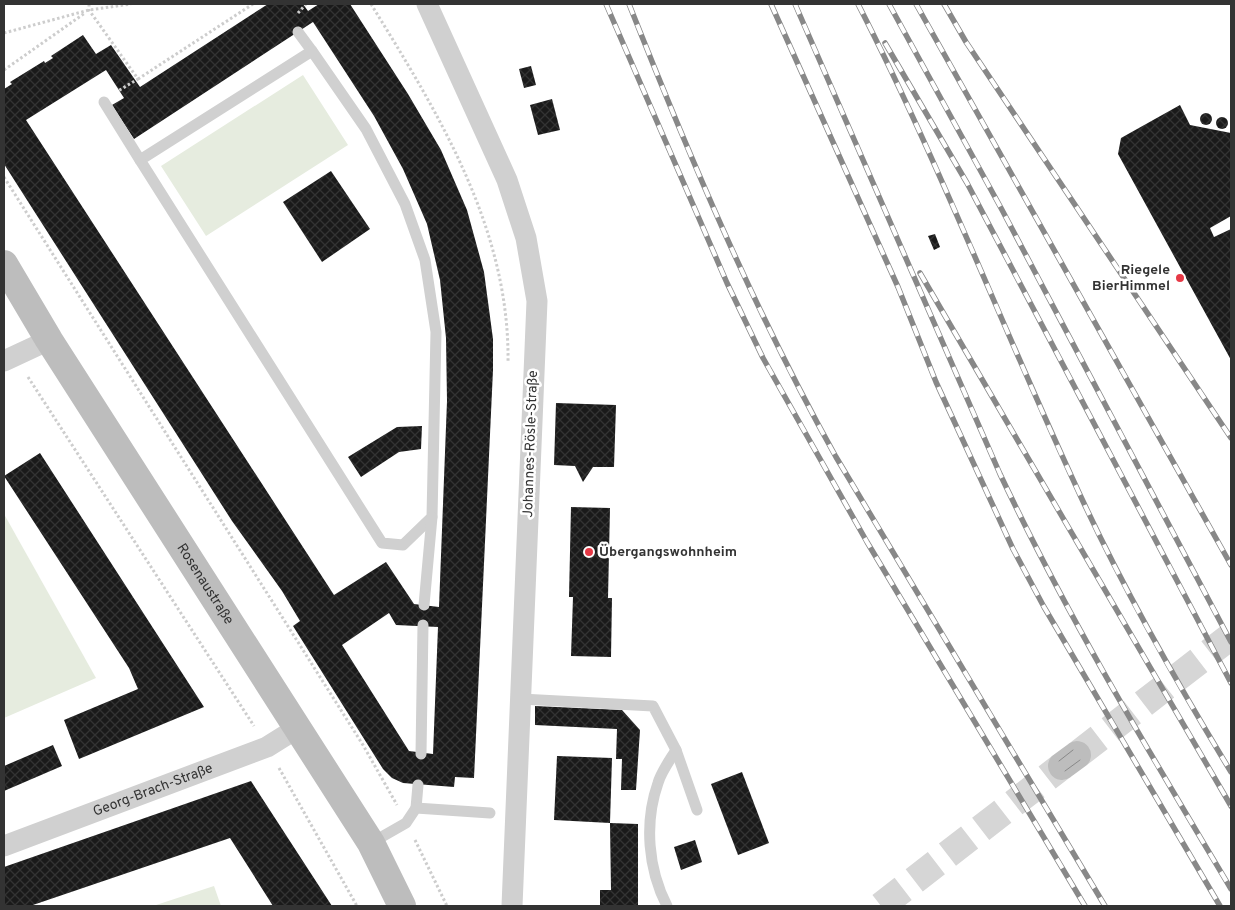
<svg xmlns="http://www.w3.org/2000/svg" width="1235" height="910" viewBox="0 0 1235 910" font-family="Overpass,sans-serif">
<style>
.green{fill:#e6ecdf}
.building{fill:url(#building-cross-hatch);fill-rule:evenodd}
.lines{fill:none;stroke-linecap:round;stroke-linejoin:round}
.secondary-tunnel{stroke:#d6d6d6;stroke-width:28;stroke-dasharray:28 14;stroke-linecap:butt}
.path{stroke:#cdcdcd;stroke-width:3;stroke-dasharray:2.5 2.5;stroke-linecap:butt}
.lane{stroke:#d0d0d0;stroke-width:11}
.street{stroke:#d0d0d0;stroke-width:21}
.secondary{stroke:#bdbdbd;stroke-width:28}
.tram{stroke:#888;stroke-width:1}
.rail-casing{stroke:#888;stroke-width:5.5}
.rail{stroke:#fff;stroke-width:4;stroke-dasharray:11;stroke-linecap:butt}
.poi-dot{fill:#e63946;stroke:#fff;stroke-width:2}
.labels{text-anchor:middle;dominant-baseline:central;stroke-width:5;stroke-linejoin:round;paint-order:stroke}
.poi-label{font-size:14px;font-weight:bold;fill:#333;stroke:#fff;text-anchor:end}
.street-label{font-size:14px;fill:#333;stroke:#fff}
</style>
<defs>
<pattern id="building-cross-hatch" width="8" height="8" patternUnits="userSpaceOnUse" patternTransform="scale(1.25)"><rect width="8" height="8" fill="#1a1a1a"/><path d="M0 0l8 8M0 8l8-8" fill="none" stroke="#333"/></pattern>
</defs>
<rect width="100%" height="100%" fill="#fff"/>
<g class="green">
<path d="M303,75L348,145L206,236L161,166Z"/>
<path d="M4,514L96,678L4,718Z"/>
<path d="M214,886L221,906H153Z"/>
</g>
<g class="building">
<path d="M268,4H303L308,11L319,4H350L408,94L441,150L467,210L484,272L493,339V370L474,778L455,777L454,787L403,783L392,778L383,769L293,626L300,621L282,591L232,521L4,164V89L12,84L10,82L44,61L45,63L53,58L51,56L83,35L96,54L111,45L140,87ZM313,22L374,116L403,169L427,224L440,280L446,338L447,401L439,607L414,604L386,562L334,595L26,120L106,70L124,98L112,105L134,139ZM389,613L396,625L438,627L433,754L409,751L342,645Z"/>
<path d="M531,66L536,85L524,88L519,69Z"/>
<path d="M552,99L560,130L538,135L530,105Z"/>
<path d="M1180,105L1190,125L1231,133V216L1210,228L1214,237L1231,229V360L1118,154L1121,138Z"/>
<circle cx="1206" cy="119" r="6"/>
<circle cx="1222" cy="123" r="6"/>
<path d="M331,171L370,229L322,262L283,202Z"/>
<path d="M935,234L940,247L934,250L928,236Z"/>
<path d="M556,403L616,405L614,467H593L583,482L575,466L554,465Z"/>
<path d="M422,426L421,449L399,452L361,477L348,457L397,427Z"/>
<path d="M40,453L204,707L79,759L64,720L138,689L129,668L4,476Z"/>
<path d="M571,507L610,508L608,598H612L611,657L571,656L573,597H569Z"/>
<path d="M535,706L622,710L640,730L636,790H621L622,759H616L617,729L535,725Z"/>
<path d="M53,745L62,766L4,791V766Z"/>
<path d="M557,756L612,758L610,823L554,820Z"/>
<path d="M742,772L769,843L738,855L711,784Z"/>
<path d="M251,781L332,906H273L230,838L30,906H4V867Z"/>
<path d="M610,823L638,824V906H600V890H611Z"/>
<path d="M695,840L702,862L681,870L674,847Z"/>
</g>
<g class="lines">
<g class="secondary-tunnel">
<path d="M1077,755L1231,636"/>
<path d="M881,906L1062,766"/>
</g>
<g class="path">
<path d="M89,4V10L138,79L118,91"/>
<path d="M371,4C438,113 510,229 508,363"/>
<path d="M298,13L306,4"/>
<path d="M4,33L89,10L131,4"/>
<path d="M4,70L85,13"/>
<path d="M138,79L253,4"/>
<path d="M4,177L363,745L397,805"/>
<path d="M28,377L254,726"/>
<path d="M279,768L357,906"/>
<path d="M415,840L447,906"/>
</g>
<g class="lane">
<path d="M298,32L312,51"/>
<path d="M312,51L366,129L405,204L425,260L436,332L432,517L403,545L382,543L140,160Z"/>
<path d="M104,102L140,160"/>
<path d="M424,605L432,517"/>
<path d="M521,699L653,706L676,750L697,810"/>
<path d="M421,754L423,625"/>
<path d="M416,808L418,785"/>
<path d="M371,843L406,823L416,808L490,813"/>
<path d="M667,906C648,869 644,823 658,783C661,772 670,760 676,750"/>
</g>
<g class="street">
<path d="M427,4L507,180L526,238L537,301L512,906"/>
<path d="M4,361L49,340"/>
<path id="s1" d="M4,846L267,747L299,727"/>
</g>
<g class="secondary">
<path id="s2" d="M4,264L49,340L371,843L402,906"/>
<path d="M1062,766L1077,755"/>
</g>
<g class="tram">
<path d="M1059,761L1073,750"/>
<path d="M1065,771L1080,760"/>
</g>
<g class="rail-casing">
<g id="rail">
<path d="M606,4L727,283L763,358L867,542L1085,906"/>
<path d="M629,4C690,158 755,312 836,457L1105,906"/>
<path d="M771,4L898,287L936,382L1013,549L1044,607L1220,906"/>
<path d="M795,4L1000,474C1068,618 1150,753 1231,889"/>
<path d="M858,4C940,164 1005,334 1081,497C1125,592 1177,683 1231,772"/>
<path d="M889,4L1001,208L1231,642"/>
<path d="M916,4L1231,565"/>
<path d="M944,4L966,42L1231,438"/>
<path d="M885,43L967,183L1231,683"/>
<path d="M920,273L1231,806"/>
</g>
</g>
<use href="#rail" class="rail"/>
</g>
<g class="poi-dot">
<circle cx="1180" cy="278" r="5"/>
<circle cx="589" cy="552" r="5"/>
</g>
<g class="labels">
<g class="poi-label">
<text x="1170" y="270">Riegele<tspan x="1170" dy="16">BierHimmel</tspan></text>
<text x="599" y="552" text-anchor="start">Übergangswohnheim</text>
</g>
<g class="street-label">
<text transform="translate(531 444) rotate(-88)">Johannes-Rösle-Straße</text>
<text stroke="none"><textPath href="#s2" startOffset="378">Rosenaustraße</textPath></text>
<text stroke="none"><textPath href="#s1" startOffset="159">Georg-Brach-Straße</textPath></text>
</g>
</g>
<rect width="1235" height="910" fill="none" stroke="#333333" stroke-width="10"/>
</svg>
